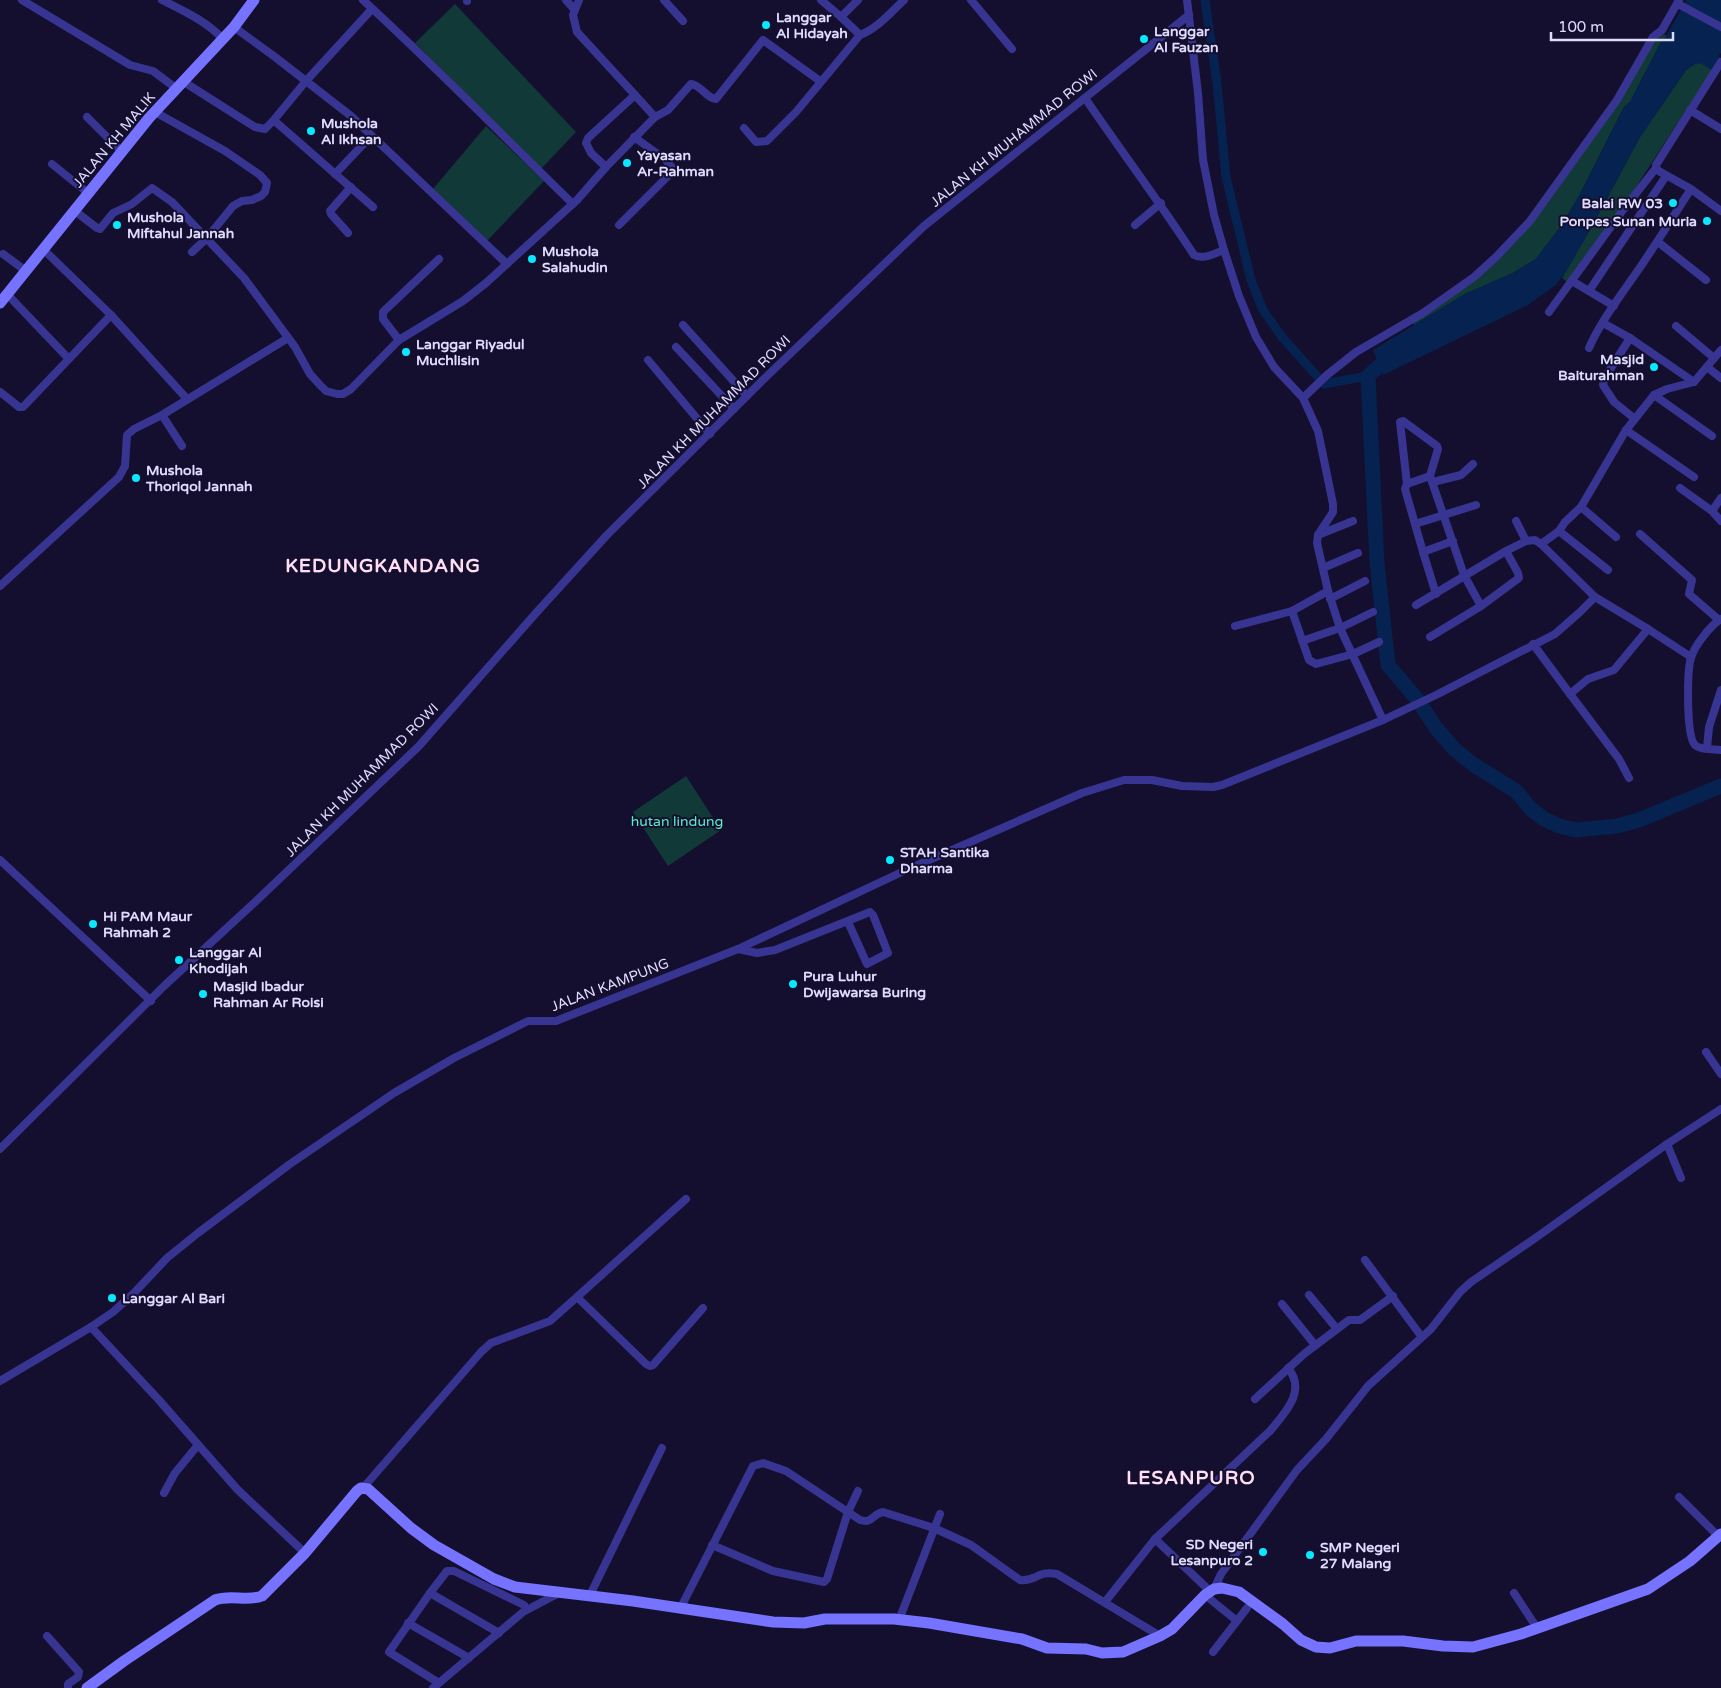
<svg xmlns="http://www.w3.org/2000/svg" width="1721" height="1688" viewBox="0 0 1721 1688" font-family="'Varela Round',sans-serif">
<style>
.green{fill:#113937}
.water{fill:#052251}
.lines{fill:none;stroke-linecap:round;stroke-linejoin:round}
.canal{stroke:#052251;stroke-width:9}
.river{stroke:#052251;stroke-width:15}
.street{stroke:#383592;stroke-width:8}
.secondary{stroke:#7573ff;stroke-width:11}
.poi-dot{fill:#08e9ff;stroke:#140f2e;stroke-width:2}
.labels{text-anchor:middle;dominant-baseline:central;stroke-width:4;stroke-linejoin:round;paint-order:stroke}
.poi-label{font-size:14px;font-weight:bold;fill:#e0dcff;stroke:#140f2e;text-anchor:start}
.street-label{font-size:14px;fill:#e0dcff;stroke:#140f2e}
.park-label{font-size:14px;fill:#5aedc6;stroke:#140f2e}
.district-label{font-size:19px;font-weight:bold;letter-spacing:1px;fill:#ffdef3;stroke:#140f2e}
</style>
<rect width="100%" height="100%" fill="#140f2e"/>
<g class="green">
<path d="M455,4L576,132L541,169L415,43Z"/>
<path d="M1664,34L1667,36L1664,40L1661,42L1630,102L1624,107L1579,196L1561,226L1536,259L1513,273L1465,294L1414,325L1412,322L1520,237L1654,39Z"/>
<path d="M1700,62L1712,70L1636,187L1570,284L1562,278L1592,226L1640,137L1686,70L1696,63Z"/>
<path d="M486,126L544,181L486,242L433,189Z"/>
<path d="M686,776L721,830L668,866L633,812Z"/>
</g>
<g class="water">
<path d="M1686,0H1721V25L1684,5Z"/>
<path d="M1682,8L1721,29V53L1719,55L1720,58L1712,70C1699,62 1699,61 1686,70L1640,137L1592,226L1567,270L1556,285L1528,305L1383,375L1373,350L1465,294L1513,273L1536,259L1561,226L1579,196L1624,107L1630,102L1661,42L1664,40Z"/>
</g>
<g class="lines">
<path class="canal" d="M1205,0L1217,83L1226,177L1251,280L1263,310L1282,337L1324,384L1368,376"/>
<path class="river" d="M1394,353L1368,376L1377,563L1388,665L1417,699L1436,728L1454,749L1474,765L1516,791L1531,809L1544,819L1559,826L1576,830L1617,826L1639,820L1721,786"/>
<g class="street">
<path d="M22,0L130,65L153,71L177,89"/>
<path d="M162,0C184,11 206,21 223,39"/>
<path d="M363,0C435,66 503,136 573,204"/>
<path d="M566,0L574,9"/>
<path d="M579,0L573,15L577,32L635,95"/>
<path d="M664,0L683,21"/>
<path d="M821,0L841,17L858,0"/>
<path d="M971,0L1012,49"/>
<path d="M467,1V0"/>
<path d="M1678,4L1721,27"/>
<path d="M841,17L860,35"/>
<path d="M234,27L275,57L351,116L507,264"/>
<path d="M1721,62L1656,165L1657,170L1691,189L1721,211"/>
<path d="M184,82L255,127L265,129L273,121L277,123L373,207"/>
<path d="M1085,98C1121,151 1159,201 1194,255C1204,260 1215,253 1224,250"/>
<path d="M1690,110L1721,129"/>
<path d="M155,112L225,151L260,175L267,183L265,192L261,196L252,200L242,201L233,206L207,238L192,252"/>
<path d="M87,117L122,152"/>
<path d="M273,121L306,81L372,9"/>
<path d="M744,128L756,142L767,141L796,112L860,35C877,29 891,12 904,0"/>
<path d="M52,164L88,193"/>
<path d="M606,167L655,117"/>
<path d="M335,174L371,136"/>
<path d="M75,211L97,228L100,229L113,213L132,204L152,188L172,202L244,278L295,347L310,374L320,385L326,391L337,394H343L351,389L399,340L463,301L486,283L577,200L606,167L591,153L586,143L588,138L635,95L655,117L668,110L691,84C701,85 706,98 716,99L763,40L820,81"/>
<path d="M619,225L672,172L673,169L666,160L634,137"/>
<path d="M1135,225L1161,203"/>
<path d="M348,233L331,214L330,211L351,187"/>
<path d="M1658,242L1706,280"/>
<path d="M43,249L111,315L187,399"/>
<path d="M3,254L26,271"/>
<path d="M1572,281L1614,306"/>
<path d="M1589,291L1666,176"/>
<path d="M7,294L68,358"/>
<path d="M1549,312L1623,210L1656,168"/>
<path d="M1603,323L1630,338L1694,382"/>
<path d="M683,325L747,396"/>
<path d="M1676,326L1714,358"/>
<path d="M1630,338L1604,379L1603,385L1614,402L1635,419"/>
<path d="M399,340L383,319V312L439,259"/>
<path d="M676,347L734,409"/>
<path d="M1589,348C1600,323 1618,299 1634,276C1654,248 1672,218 1691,189"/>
<path d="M648,360L710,434"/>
<path d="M1707,367L1721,378"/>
<path d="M0,392L19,407H23L111,315"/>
<path d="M1654,395L1712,436"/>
<path d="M1303,398L1327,375L1356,352L1423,313L1474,277L1496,257L1530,221L1617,100L1653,37L1662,30L1679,0"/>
<path d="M1626,430L1694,477"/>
<path d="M182,446L162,415L288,338"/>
<path d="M1433,482L1461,475L1473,464"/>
<path d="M1407,484L1400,422L1403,421L1437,446L1438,449L1430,476L1464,575L1481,606"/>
<path d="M1680,488L1712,511L1721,521"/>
<path d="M1581,507L1616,537"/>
<path d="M1712,511L1721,498"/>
<path d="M1516,521L1526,541"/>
<path d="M1415,524L1476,505"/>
<path d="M1559,531L1608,570"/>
<path d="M1640,534L1692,580L1689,594L1719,620"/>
<path d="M1318,535L1353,521"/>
<path d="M1541,544L1559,531L1565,522L1581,507L1626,430L1654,395L1667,389L1694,382L1721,350"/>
<path d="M1423,552L1405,489L1407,484L1430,476"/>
<path d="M1323,568L1358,553"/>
<path d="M0,586L119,477L125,466L127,435L134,429L162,415"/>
<path d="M1436,594L1423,552L1453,541"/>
<path d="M1330,599L1365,581"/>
<path d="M1416,605L1506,551L1526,541L1535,540L1541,544L1595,597L1648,629L1691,657"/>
<path d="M1292,611L1309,660L1316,664L1353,654L1379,642"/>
<path d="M1721,619C1711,625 1694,646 1691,658C1687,671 1686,736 1695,745C1700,750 1714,749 1721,750"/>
<path d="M1235,626L1292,611L1328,591"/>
<path d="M1430,637L1481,606L1519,578L1518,573L1506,551"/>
<path d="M1302,641L1340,628L1373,612"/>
<path d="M1533,644L1570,694"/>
<path d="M1383,720L1436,695L1555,634L1580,612L1595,597"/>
<path d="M1707,748L1709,727L1721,690"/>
<path d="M1629,778L1619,759L1570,694L1588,679L1614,670L1648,629"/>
<path d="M0,860L151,1001"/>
<path d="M738,949L757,953L775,950L870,912L873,915L888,953L867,964L848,922"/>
<path d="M1706,1052L1721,1074"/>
<path d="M1667,1144L1681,1178"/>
<path d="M0,1149L163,987L254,903L419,746L536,613L607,535L768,375L924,226L1189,15"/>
<path d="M1365,1260L1421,1336"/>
<path d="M1309,1295L1337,1329"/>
<path d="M577,1297L686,1199"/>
<path d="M1282,1304L1315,1345"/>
<path d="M91,1327L158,1399L237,1489L305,1553"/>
<path d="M0,1381L91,1327L113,1312L134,1293L167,1258L198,1233L290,1164L394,1093L454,1058L528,1021H556L738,949L904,871L1082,793L1124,780H1152L1182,786L1213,787L1222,785L1383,720L1340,628L1328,591L1317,543L1318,535L1333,512V504L1318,431L1303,398L1274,367L1256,337L1239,296L1224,250L1214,215L1203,160L1198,93L1187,0"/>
<path d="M1255,1399L1304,1354L1349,1320H1360L1393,1296"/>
<path d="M363,1488L481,1352L491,1343L550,1321L577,1297L646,1364L650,1366L653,1365L703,1308"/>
<path d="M164,1493L175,1473L198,1445"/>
<path d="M1679,1497L1718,1536"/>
<path d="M1155,1539L1210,1591"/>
<path d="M712,1545L773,1571L824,1582L827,1579L848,1512L858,1491"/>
<path d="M1214,1589L1221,1574L1297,1470L1326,1439L1368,1386L1431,1329L1460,1292L1471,1282L1534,1239L1667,1144L1721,1109"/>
<path d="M430,1593L389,1652L439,1683"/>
<path d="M1514,1593L1537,1628"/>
<path d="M590,1595L662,1448"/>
<path d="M1205,1595L1237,1621L1213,1652"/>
<path d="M1105,1602L1155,1539L1270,1431C1285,1413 1307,1391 1288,1368"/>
<path d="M680,1609L753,1466L763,1463L786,1471L860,1520C873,1524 872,1514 883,1512L934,1528L971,1545L1020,1580C1036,1582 1037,1570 1057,1574L1160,1636"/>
<path d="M899,1620L940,1514"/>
<path d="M1237,1621L1247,1608"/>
<path d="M408,1623L469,1658"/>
<path d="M499,1633L430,1593L447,1571H454L524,1605"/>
<path d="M47,1636L79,1672L78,1677L68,1684V1688"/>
<path d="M433,1688L523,1612L559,1593"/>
</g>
<g class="secondary">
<path d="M0,303L149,118L234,27L254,0"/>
<path d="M87,1688L124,1661L215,1600C231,1594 247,1602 262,1596L305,1553L357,1491L361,1488L368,1489L411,1528L434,1545L494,1579L515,1587L633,1601L773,1622L804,1623L825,1619H894L929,1623L1022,1639L1047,1648L1086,1649L1102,1653L1123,1652L1160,1636L1172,1629L1205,1595L1214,1589L1222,1588L1239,1592L1283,1624L1301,1640L1316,1647L1330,1648L1356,1641H1403L1443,1646L1473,1647L1521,1634L1648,1589L1690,1561L1721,1534"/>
</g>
</g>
<g class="poi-dot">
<circle cx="766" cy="25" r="5"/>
<circle cx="1144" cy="39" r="5"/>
<circle cx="311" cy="131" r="5"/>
<circle cx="627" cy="163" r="5"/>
<circle cx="1673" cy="203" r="5"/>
<circle cx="1707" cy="221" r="5"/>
<circle cx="117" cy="225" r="5"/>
<circle cx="532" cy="259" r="5"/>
<circle cx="406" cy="352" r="5"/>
<circle cx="1654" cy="367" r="5"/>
<circle cx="136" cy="478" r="5"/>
<circle cx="890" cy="860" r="5"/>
<circle cx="93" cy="924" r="5"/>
<circle cx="179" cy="960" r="5"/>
<circle cx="793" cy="984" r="5"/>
<circle cx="203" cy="994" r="5"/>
<circle cx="112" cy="1298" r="5"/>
<circle cx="1263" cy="1552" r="5"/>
<circle cx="1310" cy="1555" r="5"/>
</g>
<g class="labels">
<g class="poi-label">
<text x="776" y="17">Langgar<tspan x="776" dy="16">Al Hidayah</tspan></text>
<text x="1154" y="31">Langgar<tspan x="1154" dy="16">Al Fauzan</tspan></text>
<text x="321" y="123">Mushola<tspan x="321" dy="16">Al Ikhsan</tspan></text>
<text x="637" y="155">Yayasan<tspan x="637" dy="16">Ar-Rahman</tspan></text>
<text x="1663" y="203" text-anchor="end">Balai RW 03</text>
<text x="127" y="217">Mushola<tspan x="127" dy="16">Miftahul Jannah</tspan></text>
<text x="1697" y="221" text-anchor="end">Ponpes Sunan Muria</text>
<text x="542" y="251">Mushola<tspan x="542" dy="16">Salahudin</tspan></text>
<text x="416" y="344">Langgar Riyadul<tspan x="416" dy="16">Muchlisin</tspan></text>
<text x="1644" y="359" text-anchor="end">Masjid<tspan x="1644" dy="16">Baiturahman</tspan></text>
<text x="146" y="470">Mushola<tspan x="146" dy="16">Thoriqol Jannah</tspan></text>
<text x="900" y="852">STAH Santika<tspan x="900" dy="16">Dharma</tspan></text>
<text x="103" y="916">Hi PAM Maur<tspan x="103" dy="16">Rahmah 2</tspan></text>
<text x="189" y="952">Langgar Al<tspan x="189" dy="16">Khodijah</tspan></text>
<text x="803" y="976">Pura Luhur<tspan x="803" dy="16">Dwijawarsa Buring</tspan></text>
<text x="213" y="986">Masjid Ibadur<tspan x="213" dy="16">Rahman Ar Roisi</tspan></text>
<text x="122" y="1298">Langgar Al Bari</text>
<text x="1253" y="1544" text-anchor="end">SD Negeri<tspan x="1253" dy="16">Lesanpuro 2</tspan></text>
<text x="1320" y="1547">SMP Negeri<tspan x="1320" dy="16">27 Malang</tspan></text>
</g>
<g class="street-label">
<text transform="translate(1014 138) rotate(-39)">JALAN KH MUHAMMAD ROWI</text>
<text transform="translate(114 140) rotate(-50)">JALAN KH MALIK</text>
<text transform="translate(714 412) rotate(-45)">JALAN KH MUHAMMAD ROWI</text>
<text transform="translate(362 780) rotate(-45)">JALAN KH MUHAMMAD ROWI</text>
<text transform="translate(610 985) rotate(-21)">JALAN KAMPUNG</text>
</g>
<g class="park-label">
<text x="677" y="821">hutan lindung</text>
</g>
<g class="district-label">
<text x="383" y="566">KEDUNGKANDANG</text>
<text x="1191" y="1478">LESANPURO</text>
</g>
</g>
<path d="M1551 32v8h122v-8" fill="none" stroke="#e0dcff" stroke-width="2.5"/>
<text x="1558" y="32" font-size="15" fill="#e0dcff" stroke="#140f2e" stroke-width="4" paint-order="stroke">100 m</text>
</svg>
